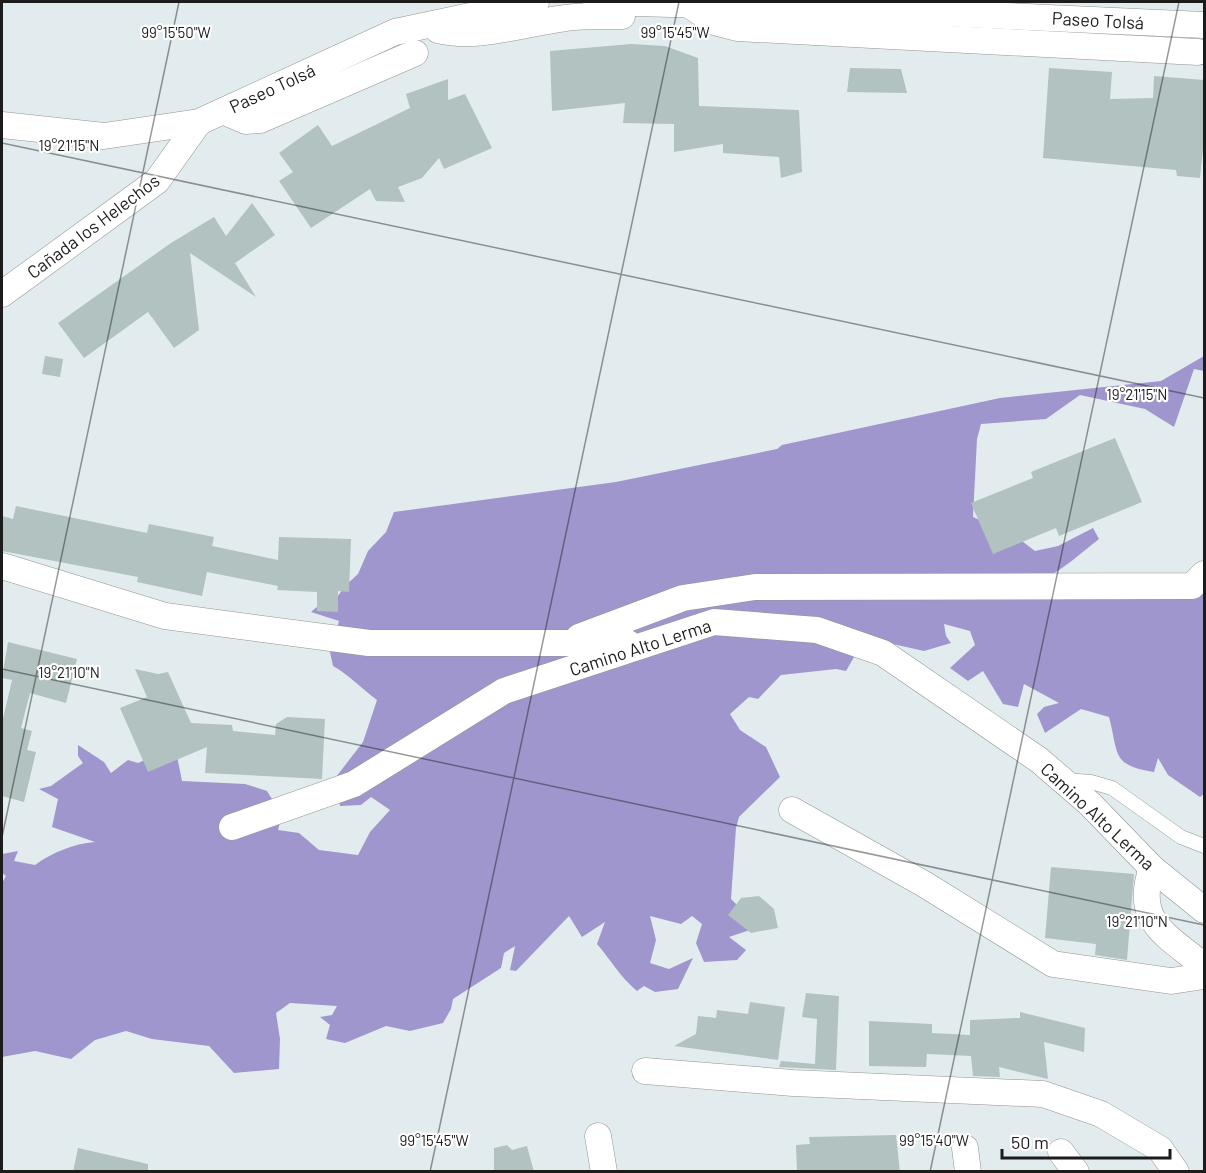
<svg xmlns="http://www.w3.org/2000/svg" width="1206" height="1173" viewBox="0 0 1206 1173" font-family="Barlow,sans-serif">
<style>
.forest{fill:#9f96cd}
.building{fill:#b1c2c0}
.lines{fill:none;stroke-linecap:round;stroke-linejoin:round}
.service-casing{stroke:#939393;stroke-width:15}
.minor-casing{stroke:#939393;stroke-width:27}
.service{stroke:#fff;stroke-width:14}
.minor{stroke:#fff;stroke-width:26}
.ticks{fill:none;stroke:#1c1c1c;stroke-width:1.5;stroke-opacity:0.45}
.labels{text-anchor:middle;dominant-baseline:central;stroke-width:4.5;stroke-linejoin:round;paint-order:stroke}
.street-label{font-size:18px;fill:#1c1c1c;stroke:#fff}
.ticks-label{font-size:15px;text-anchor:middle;fill:#1c1c1c;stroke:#fff;stroke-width:4.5;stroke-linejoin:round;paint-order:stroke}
</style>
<rect width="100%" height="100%" fill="#e2ecee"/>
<path class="forest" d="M1204,356V371L1194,369L1174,427L1145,409L1080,395L1046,419L981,424L977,439L973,517L1018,538L1035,551L1058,546L1093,528L1099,539C1081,553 1066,567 1046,578L1204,584V794L1200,797L1168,775L1158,758L1154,772C1111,765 1119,755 1109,717L1081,709L1045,733L1037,714L1044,707L1059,703L1024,684L1018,707L1003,704L983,671L968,681L950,668L975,645L970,631L944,624L946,636L951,643L924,651L893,644L875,657H854L846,671L836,669L781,675L758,699L749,697L730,714L740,730L766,747L780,777L739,817L736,828L731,899L759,927L729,937L746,950L737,960L704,962L696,943L702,924L692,916L681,924L650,916L656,940L650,963L669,969L693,958L678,989L655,992L644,986L637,991C620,977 611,960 597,944L605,922L582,937L569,916L516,971L510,970L515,946L504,953L501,968L453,999L451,1009L443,1023L410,1031L386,1026L345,1043L326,1039L330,1025L320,1017L332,1015L337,1006L290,1003L276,1013L280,1039L279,1069L234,1073L209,1046L152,1039L126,1031L95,1040L71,1059L35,1051L2,1057V883L6,876L2,873V854L18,851L14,861L35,865C53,852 73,844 95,842L52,827L58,799L39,789L51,786L83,763L78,756V745L104,762L111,773L128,760L138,763L162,752L177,756L182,781L245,784L267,791L282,815L278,830L299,833L319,850L358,855L370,832L390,810L371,797L361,805L340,806L336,777L363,742L377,700C362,689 349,675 333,666L330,652L339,621L311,612L318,606L333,603L345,586L358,574L368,551L386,532L394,512L616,482L777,449L782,445L1000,398L1161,381Z"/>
<g class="building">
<path d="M631,44L665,46L698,58L699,106L799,110L802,172L781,178L779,157L723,153V144L674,152V124L623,123L625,103L552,111L550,51Z"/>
<path d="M850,68L901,69L907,93L847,92Z"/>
<path d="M1049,68L1112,72L1110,99L1153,98L1154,76L1204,80V139L1200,178L1177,176L1176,170L1043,158Z"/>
<path d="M448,79V100L465,94L492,148L444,169L439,158L422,178L398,187L405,202L376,201L370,189L311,228L279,181L293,172L279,153L318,125L332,146L410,108L406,94Z"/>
<path d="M252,203L275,235L235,263L256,297L190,253L199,330L174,348L148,312L84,358L58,323L171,243L214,217L226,236Z"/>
<path d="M45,356L63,359L60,377L42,374Z"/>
<path d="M1115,438L1142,502L1059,536L1056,528L993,554L971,503L1033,478L1031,472Z"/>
<path d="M16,506L147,533L149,524L214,537L212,546L278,560L279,537L351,539L349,592L338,591V612L317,611V592L277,590L278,586L207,572L202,596L137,582L138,577L2,551V516L13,519Z"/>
<path d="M8,642L77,659L66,703L30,693L21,728L32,731L27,750L36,752L24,802L2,796V723L12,680L2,678Z"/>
<path d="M135,669L158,674L168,672L191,723L232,725L233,731L275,735L276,724L287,717L325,719L322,779L205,773L207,747L148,772L120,708L147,697Z"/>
<path d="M1051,867L1134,874L1127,960L1095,955L1096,944L1045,938Z"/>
<path d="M759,896L774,909L778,928L751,933L728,915L741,898Z"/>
<path d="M806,993L839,996L836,1070L779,1067L781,1061L815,1064L817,1019L802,1017Z"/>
<path d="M750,1002L785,1007L778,1060L674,1046L696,1034L698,1016L716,1018L717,1010L748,1014Z"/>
<path d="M1020,1012L1085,1028L1084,1052L1044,1042L1048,1079L999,1067L1000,1077L973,1076L971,1056L927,1054L926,1067L869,1066V1021L932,1024V1033L970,1035V1020L1020,1018Z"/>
<path d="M896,1135L900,1172H797L796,1145L810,1144L809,1137Z"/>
<path d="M507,1145L512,1150L527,1146L534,1172H494V1148Z"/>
<path d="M78,1148L148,1164V1172H73Z"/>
</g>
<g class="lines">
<g class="service-casing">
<path id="service" d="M1065,780L1091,782L1112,788L1181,837L1204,846"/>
</g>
<g class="minor-casing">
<g id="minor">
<path d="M596,2L852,9L1204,25"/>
<path d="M688,4L714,22L737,28L1198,52"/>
<path d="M438,30C480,40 524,23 566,18C584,15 603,16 622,16"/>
<path d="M223,111L246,121L260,120L415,53"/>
<path d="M2,125L104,136L199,122L395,32L536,2"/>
<path d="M2,294L157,181L199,122"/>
<path d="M2,566L165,616L369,643H628"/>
<path d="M579,637L683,598L755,587L1192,586L1204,574"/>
<path d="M792,810L924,884L1053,964L1171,981L1204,976"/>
<path d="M232,827L354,784L504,691L714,622L817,630L883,653L1039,760L1090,804L1152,868L1204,910"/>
<path d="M1152,868C1133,922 1167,935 1204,966"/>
<path d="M645,1071L793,1083L1043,1094L1101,1114L1160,1149L1176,1172"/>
<path d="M598,1136L604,1172"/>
<path d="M965,1148L968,1172"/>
<path d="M1061,1152L1076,1172"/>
</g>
</g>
<use href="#service" class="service"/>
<use href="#minor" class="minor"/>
</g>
<path class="ticks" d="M2,143L1204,398M2,669L1204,925M2,837L179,2M430,1172L679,2M930,1172L1179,2"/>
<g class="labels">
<g class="street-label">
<text transform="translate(1098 20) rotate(3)">Paseo Tolsá</text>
<text transform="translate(272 88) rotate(-25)">Paseo Tolsá</text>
<text transform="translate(93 226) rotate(-37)">Cañada los Helechos</text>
<text transform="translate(640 647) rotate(-18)">Camino Alto Lerma</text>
<text transform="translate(1098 816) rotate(43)">Camino Alto Lerma</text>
</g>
</g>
<g class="ticks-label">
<text x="176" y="38">99°15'50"W</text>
<text x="675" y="38">99°15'45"W</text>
<text x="69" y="151">19°21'15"N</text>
<text x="1137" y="400">19°21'15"N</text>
<text x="69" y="678">19°21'10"N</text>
<text x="1137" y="927">19°21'10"N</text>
<text x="434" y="1146">99°15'45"W</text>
<text x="934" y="1146">99°15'40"W</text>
</g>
<rect width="1206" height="1173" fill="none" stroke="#1c1c1c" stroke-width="6"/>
<path d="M1002 1149v9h168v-9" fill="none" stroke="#1c1c1c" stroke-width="3"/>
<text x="1011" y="1149" font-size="18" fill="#1c1c1c" stroke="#ffffff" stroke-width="4.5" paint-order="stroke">50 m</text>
</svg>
